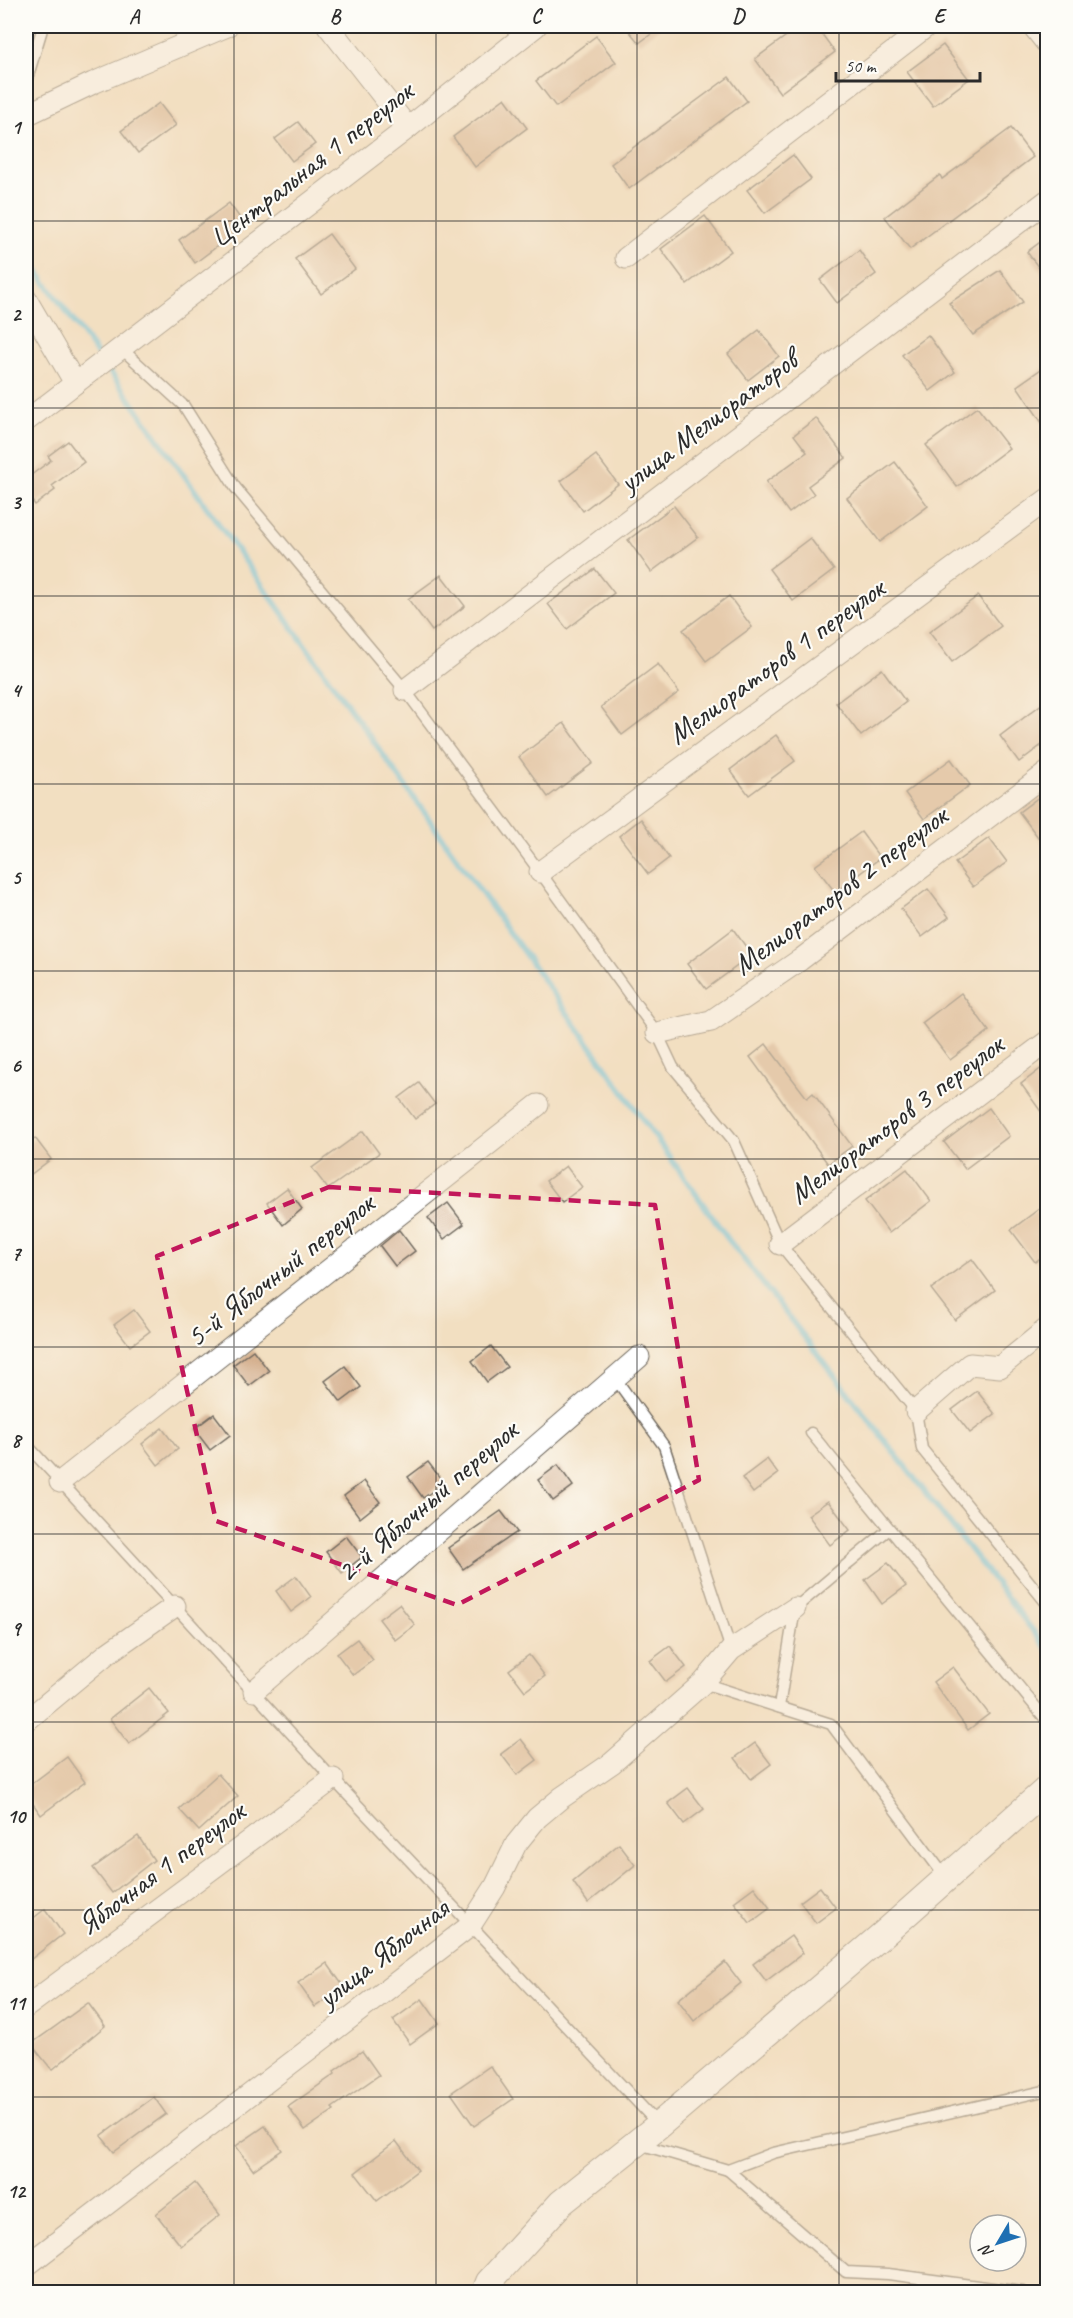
<svg xmlns="http://www.w3.org/2000/svg" width="1073" height="2318" viewBox="0 0 1073 2318" font-family="Caveat,sans-serif">
<style>
.lines{fill:none;stroke-linecap:round;stroke-linejoin:round}
.stream{stroke:#65c3e3;stroke-width:6}
.building{fill:#d5b190}
.service-casing{stroke:#716a60;stroke-width:13}
.minor-casing{stroke:#716a60;stroke-width:23}
.tertiary-casing{stroke:#716a60;stroke-width:28}
.service{stroke:#fff;stroke-width:10}
.minor{stroke:#fff;stroke-width:21}
.tertiary{stroke:#fff;stroke-width:26}
.marked{fill:none;stroke:#c2185b;stroke-width:4.5;stroke-dasharray:12 8;stroke-linejoin:round}
.grid{fill:none;stroke:#2b2b2b;stroke-width:1.5;stroke-opacity:0.55}
.labels{text-anchor:middle;dominant-baseline:central;stroke-width:4.5;stroke-linejoin:round;paint-order:stroke}
.street-label{font-size:30px;fill:#2b2b2b;stroke:#fdfcf7}
.neatline{fill:none;stroke:#2b2b2b;stroke-width:2}
.grid-label{font-size:20px;text-anchor:middle;font-weight:bold;fill:#2b2b2b}
</style>
<rect width="100%" height="100%" fill="#fdfcf7"/>
<filter id="ink" filterUnits="userSpaceOnUse"><feTurbulence type="fractalNoise" baseFrequency=".0167" numOctaves="2"/><feDisplacementMap in="SourceGraphic" scale="12" xChannelSelector="R" yChannelSelector="G"/><feConvolveMatrix kernelMatrix="1 2 1 2 8 2 1 2 1" color-interpolation-filters="sRGB"/></filter>
<filter id="wash" filterUnits="userSpaceOnUse"><feTurbulence type="fractalNoise" baseFrequency=".008" numOctaves="4" result="noise"/><feDisplacementMap in="SourceGraphic" scale="24" xChannelSelector="R" yChannelSelector="G"/><feGaussianBlur stdDeviation="1.35" result="paint"/><feColorMatrix in="noise" values="0 0 0 0 0 0 0 0 0 0 0 0 0 0 0 0 0 1.4 0 .05"/><feComposite in="paint" operator="in"/></filter>
<g filter="url(#wash)">
<rect width="100%" height="100%" fill="#f2dfc1"/>
<g class="lines">
<path class="stream" d="M26,256L129,398L728,1239L1048,1650"/>
</g>
<g id="blocks">
<g class="building">
<path d="M625,26H662L639,43Z"/>
<path d="M800,26H816L835,52L780,93L755,59Z"/>
<path d="M596,36L616,62L556,107L536,81Z"/>
<path d="M943,45L969,79L933,106L907,72Z"/>
<path d="M729,77L747,101L629,189L611,164Z"/>
<path d="M505,98L527,128L475,167L453,137Z"/>
<path d="M159,103L176,125L138,153L121,131Z"/>
<path d="M298,122L315,144L292,161L275,139Z"/>
<path d="M1011,128L1033,157L910,249L885,217L940,175L942,179Z"/>
<path d="M793,155L811,179L765,213L747,190Z"/>
<path d="M229,203L245,225L195,263L179,240Z"/>
<path d="M705,216L731,251L687,284L661,249Z"/>
<path d="M329,234L355,269L321,294L295,259Z"/>
<path d="M1047,237V279L1027,252Z"/>
<path d="M859,250L876,274L837,303L820,280Z"/>
<path d="M1000,270L1023,302L973,335L949,303Z"/>
<path d="M759,330L779,356L748,380L728,354Z"/>
<path d="M928,335L955,372L930,391L902,355Z"/>
<path d="M1047,365V430L1017,386Z"/>
<path d="M977,407L1009,448L957,487L926,445Z"/>
<path d="M816,418L846,458L808,486L814,494L789,513L766,482L807,452L794,435Z"/>
<path d="M68,441L84,462L52,486L55,490L35,505L26,493V479L51,460L48,456Z"/>
<path d="M596,455L618,484L583,511L561,481Z"/>
<path d="M895,462L928,506L880,542L847,498Z"/>
<path d="M674,506L698,537L651,572L628,540Z"/>
<path d="M810,538L834,570L793,601L769,569Z"/>
<path d="M595,569L614,593L567,629L548,604Z"/>
<path d="M441,575L465,606L432,631L408,599Z"/>
<path d="M729,596L752,627L706,661L683,630Z"/>
<path d="M978,596L1001,626L952,662L929,632Z"/>
<path d="M658,664L679,692L622,735L601,707Z"/>
<path d="M882,669L906,702L861,736L836,703Z"/>
<path d="M1047,700V741L1019,762L1000,736Z"/>
<path d="M564,723L593,763L548,797L519,757Z"/>
<path d="M776,735L795,761L749,795L730,770Z"/>
<path d="M951,759L970,785L924,819L905,793Z"/>
<path d="M1047,791V849L1019,812Z"/>
<path d="M641,819L669,858L648,874L619,836Z"/>
<path d="M861,832L880,858L835,892L815,866Z"/>
<path d="M989,838L1007,862L973,887L955,863Z"/>
<path d="M928,889L949,917L922,937L901,909Z"/>
<path d="M733,929L752,955L706,989L687,964Z"/>
<path d="M961,993L989,1031L950,1060L922,1023Z"/>
<path d="M766,1044L807,1098L813,1093L852,1146L828,1164L750,1057Z"/>
<path d="M1047,1064V1120L1021,1084Z"/>
<path d="M419,1083L435,1104L415,1119L399,1098Z"/>
<path d="M989,1108L1009,1136L965,1169L944,1142Z"/>
<path d="M363,1131L379,1153L328,1189L312,1168Z"/>
<path d="M35,1138L51,1159L26,1178V1145Z"/>
<path d="M566,1166L582,1187L562,1202L546,1181Z"/>
<path d="M907,1169L931,1201L889,1233L865,1201Z"/>
<path d="M287,1188L302,1209L283,1225L267,1203Z"/>
<path d="M448,1203L464,1224L444,1239L428,1218Z"/>
<path d="M1047,1203V1253L1035,1262L1011,1230Z"/>
<path d="M399,1230L415,1251L395,1266L380,1246Z"/>
<path d="M972,1259L995,1290L955,1320L931,1289Z"/>
<path d="M134,1310L150,1331L130,1346L114,1325Z"/>
<path d="M491,1346L507,1367L487,1382L472,1361Z"/>
<path d="M253,1350L269,1371L249,1386L233,1365Z"/>
<path d="M345,1366L361,1387L341,1402L325,1381Z"/>
<path d="M977,1391L995,1414L970,1433L952,1410Z"/>
<path d="M214,1414L230,1435L210,1450L194,1429Z"/>
<path d="M162,1428L178,1449L158,1465L142,1444Z"/>
<path d="M767,1459L778,1474L753,1493L742,1478Z"/>
<path d="M428,1462L444,1483L423,1498L408,1477Z"/>
<path d="M558,1465L573,1486L553,1501L538,1480Z"/>
<path d="M364,1481L380,1502L360,1518L344,1496Z"/>
<path d="M828,1501L850,1530L830,1545L808,1515Z"/>
<path d="M501,1511L517,1532L463,1569L448,1548Z"/>
<path d="M346,1536L362,1557L342,1573L326,1552Z"/>
<path d="M888,1563L906,1586L882,1604L865,1580Z"/>
<path d="M296,1576L311,1597L291,1612L276,1591Z"/>
<path d="M399,1604L415,1625L395,1640L379,1619Z"/>
<path d="M357,1639L373,1660L353,1675L337,1654Z"/>
<path d="M670,1646L686,1667L666,1682L650,1661Z"/>
<path d="M529,1655L545,1676L525,1691L509,1670Z"/>
<path d="M953,1667L989,1714L968,1730L933,1682Z"/>
<path d="M149,1688L169,1713L129,1744L110,1719Z"/>
<path d="M521,1739L537,1760L517,1775L501,1754Z"/>
<path d="M755,1743L771,1764L751,1779L735,1758Z"/>
<path d="M67,1757L85,1782L41,1815L26,1794V1788Z"/>
<path d="M218,1774L238,1796L199,1831L179,1809Z"/>
<path d="M688,1788L704,1809L684,1824L668,1803Z"/>
<path d="M138,1836L154,1860L112,1893L93,1868Z"/>
<path d="M619,1844L635,1865L588,1903L573,1882Z"/>
<path d="M754,1887L770,1908L750,1923L734,1902Z"/>
<path d="M820,1887L836,1908L816,1923L800,1902Z"/>
<path d="M45,1909L63,1934L26,1963V1924Z"/>
<path d="M791,1936L803,1953L766,1981L753,1964Z"/>
<path d="M725,1962L741,1983L694,2021L678,2000Z"/>
<path d="M327,1963L344,1987L315,2007L298,1983Z"/>
<path d="M422,1999L439,2023L410,2044L393,2020Z"/>
<path d="M88,2003L105,2026L52,2070L31,2044Z"/>
<path d="M362,2051L379,2075L332,2108L334,2110L305,2130L288,2107L335,2074L334,2071Z"/>
<path d="M490,2066L513,2099L474,2126L451,2093Z"/>
<path d="M154,2097L166,2114L114,2152L101,2136Z"/>
<path d="M265,2126L282,2150L253,2170L236,2146Z"/>
<path d="M396,2141L418,2170L377,2201L355,2173Z"/>
<path d="M195,2183L220,2215L181,2246L156,2214Z"/>
</g>
</g>
</g>
<g filter="url(#ink)">
<use href="#blocks" fill-opacity="0" stroke="#716a60" stroke-width="1.5"/>
<g class="lines">
<g class="service-casing">
<g id="service">
<path d="M26,82L43,26"/>
<path d="M122,349L184,406L235,487L405,690L540,872L657,1033L673,1067L734,1141L780,1244L916,1411L922,1449L1048,1605"/>
<path d="M615,1378L664,1446L731,1650"/>
<path d="M811,1433L1048,1722"/>
<path d="M26,1444L333,1779L658,2124"/>
<path d="M703,1683L831,1724L946,1878"/>
<path d="M779,1707L795,1608L889,1529"/>
<path d="M639,2144L728,2170L773,2153L1048,2090"/>
<path d="M728,2170L846,2272L888,2274L1023,2292"/>
</g>
</g>
<g class="minor-casing">
<g id="minor">
<path d="M328,26L408,128"/>
<path d="M1033,26L1048,45"/>
<path d="M26,115L93,83L227,26"/>
<path d="M626,258L927,26"/>
<path d="M26,299L75,383"/>
<path d="M26,421L408,128L536,26"/>
<path d="M405,690L1048,200"/>
<path d="M540,872L1048,499"/>
<path d="M657,1033L711,1021L800,960L1048,772"/>
<path d="M780,1244L1048,1041"/>
<path d="M916,1411L970,1364L1000,1367L1048,1328"/>
<path d="M60,1482L538,1105"/>
<path d="M254,1691L639,1357"/>
<path d="M26,1721L108,1653L175,1606"/>
<path d="M26,2007L333,1779"/>
<path d="M26,2266L470,1926L495,1887L516,1844L537,1818L561,1798L612,1763L703,1683L731,1650L795,1608"/>
</g>
</g>
<g class="tertiary-casing">
<path id="tertiary" d="M485,2292L489,2282L561,2203L659,2125L888,1930L1048,1788"/>
</g>
<use href="#service" class="service"/>
<use href="#minor" class="minor"/>
<use href="#tertiary" class="tertiary"/>
</g>
</g>
<path d="M0 0H1073V2318H0ZM329,1187L655,1205L699,1480L457,1605L216,1521L157,1256Z" fill="#f2dfc1" fill-opacity=".55" fill-rule="evenodd"/>
<path class="marked" d="M329,1187L655,1205L699,1480L457,1605L216,1521L157,1256Z"/>
<path class="grid" d="M234,26V2292M436,26V2292M637,26V2292M839,26V2292M26,221H1048M26,408H1048M26,596H1048M26,784H1048M26,971H1048M26,1159H1048M26,1347H1048M26,1534H1048M26,1722H1048M26,1910H1048M26,2097H1048"/>
<g class="labels">
<g class="street-label">
<text transform="translate(311 164) rotate(-38)">Центральная 1 переулок</text>
<text transform="translate(708 421) rotate(-37)">улица Мелиораторов</text>
<text transform="translate(776 661) rotate(-36)">Мелиораторов 1 переулок</text>
<text transform="translate(840 890) rotate(-37)">Мелиораторов 2 переулок</text>
<text transform="translate(896 1119) rotate(-37)">Мелиораторов 3 переулок</text>
<text transform="translate(280 1270) rotate(-38)">5-й Яблочный переулок</text>
<text transform="translate(427 1501) rotate(-41)">2-й Яблочный переулок</text>
<text transform="translate(161 1868) rotate(-37)">Яблочная 1 переулок</text>
<text transform="translate(383 1953) rotate(-38)">улица Яблочная</text>
</g>
</g>
<rect width="1073" height="2318" fill="none" stroke="#fdfcf7" stroke-width="66"/>
<g transform="translate(998 2243) rotate(231)"><circle r="28" fill="#fdfcf7" stroke="#a9a8a5" stroke-width="1.5"/>
<path d="M0-4.5L10 22L0 15L-10 22Z" fill="#1f6fb2"/>
<text y="-9" font-size="16" font-weight="bold" text-anchor="middle" fill="#2b2b2b">N</text>
</g>
<path d="M836 72v9h144v-9" fill="none" stroke="#2b2b2b" stroke-width="3"/>
<text x="845" y="72" font-size="18" fill="#2b2b2b" stroke="#fdfcf7" stroke-width="4.5" paint-order="stroke">50 m</text>
<rect x="33" y="33" width="1007" height="2252" class="neatline"/>
<g class="grid-label">
<text x="134" y="23">A</text>
<text x="335" y="23">B</text>
<text x="536" y="23">C</text>
<text x="738" y="23">D</text>
<text x="939" y="23">E</text>
<text x="16" y="134">1</text>
<text x="16" y="321">2</text>
<text x="16" y="509">3</text>
<text x="16" y="697">4</text>
<text x="16" y="884">5</text>
<text x="16" y="1072">6</text>
<text x="16" y="1260">7</text>
<text x="16" y="1447">8</text>
<text x="16" y="1635">9</text>
<text x="16" y="1823">10</text>
<text x="16" y="2010">11</text>
<text x="16" y="2198">12</text>
</g>
</svg>
